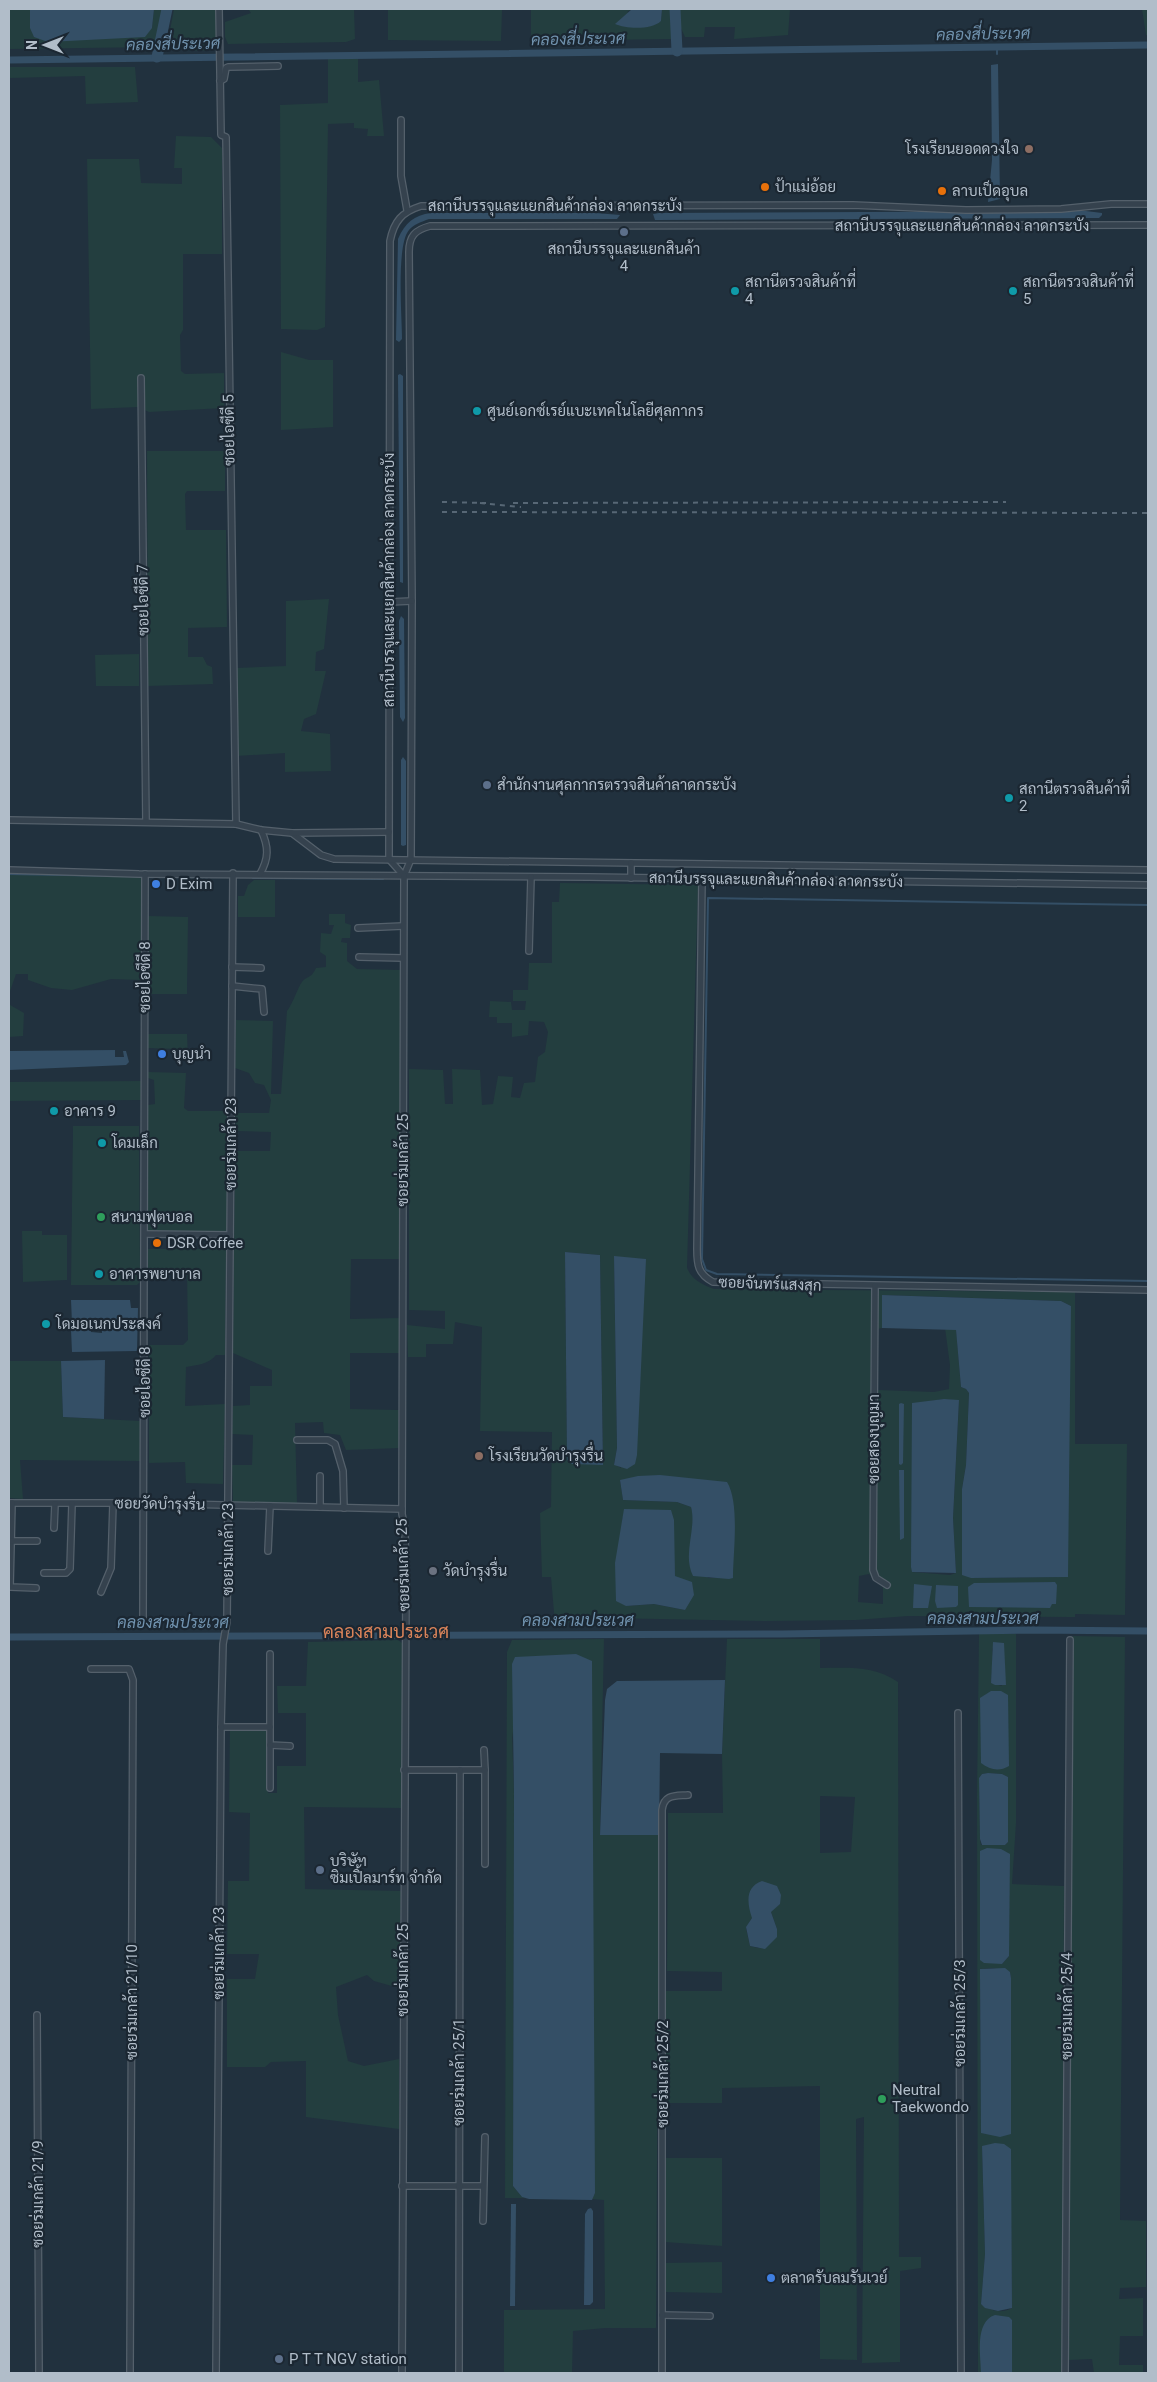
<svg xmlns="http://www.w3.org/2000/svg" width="1157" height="2382" viewBox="0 0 1157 2382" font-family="Roboto,Sarabun,sans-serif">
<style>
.green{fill:#233e3f;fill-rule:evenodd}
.water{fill:#344f66}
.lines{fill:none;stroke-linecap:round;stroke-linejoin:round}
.stream{stroke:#344f66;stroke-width:2}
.canal{stroke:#344f66;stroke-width:7}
.river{stroke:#344f66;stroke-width:11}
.minor-casing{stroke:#54606b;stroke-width:8}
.minor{stroke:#35424e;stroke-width:5.5}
.rail{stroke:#576775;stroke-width:2;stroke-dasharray:5 5;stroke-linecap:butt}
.education-dot{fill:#8d6e63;stroke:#1b2732;stroke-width:2}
.food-dot{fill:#e8710a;stroke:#1b2732;stroke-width:2}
.service-dot{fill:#5c6f8a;stroke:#1b2732;stroke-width:2}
.culture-dot{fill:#0f9aa8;stroke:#1b2732;stroke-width:2}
.shop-dot{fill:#3f7fe0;stroke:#1b2732;stroke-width:2}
.leisure-dot{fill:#2e9e5b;stroke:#1b2732;stroke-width:2}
.worship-dot{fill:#6b7280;stroke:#1b2732;stroke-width:2}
.labels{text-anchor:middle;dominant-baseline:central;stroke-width:4.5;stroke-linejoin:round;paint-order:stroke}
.poi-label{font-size:15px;fill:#b1bdc9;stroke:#1b2732;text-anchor:start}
.street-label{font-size:15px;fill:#b1bdc9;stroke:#1b2732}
.water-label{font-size:16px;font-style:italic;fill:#7092ae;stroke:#1b2732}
.quarter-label{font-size:18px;fill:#db845a;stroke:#1b2732}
</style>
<rect width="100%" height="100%" fill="#21313e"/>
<g class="green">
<path d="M9,9H30V28H152L154,9H164L155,47L9,49Z"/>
<path d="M174,9H216V50C200,50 180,54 168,41Z"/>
<path d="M248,9H354L355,39L346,42L228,44L225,37V22L251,13Z"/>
<path d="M388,9H502L501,41L388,40Z"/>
<path d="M531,9H632L627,12L647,27L661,21L662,9H673L674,32L671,39L531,41Z"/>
<path d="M680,9H790L788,35L734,39L735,27H705L704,37H685L680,26Z"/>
<path d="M1142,9H1148V35H1146Z"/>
<path d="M328,59H358V82L379,80L384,136H367L368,129L354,128V123L328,124L325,327L317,330L281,329L280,105L328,103Z"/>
<path d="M9,67H135L138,102L86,104L85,76L9,78Z"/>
<path d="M176,136L211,137L222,148V254H183V330L180,335L181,371L185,374L224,373V408L149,412L138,407L91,409L87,159H139L141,183L182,184V168H174Z"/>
<path d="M281,352L309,360H333V427L281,430Z"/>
<path d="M147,451H225V491H187L185,494L186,530H226L227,627L188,628V657H203L207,665L212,667L213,684L148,686Z"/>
<path d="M329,599L324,649L316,652L315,671H326L316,714L304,719L301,731L330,734L331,771L285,772V753L236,756V668L286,666V601Z"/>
<path d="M139,654V686H96L95,655Z"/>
<path d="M9,872L142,875L141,980L111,979L72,990L51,988L28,980V974H16L9,994L10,1005L24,1013L23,1036L9,1037Z"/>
<path d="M254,880H275V917H238V896H244L248,885Z"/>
<path d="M560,883L698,885L687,1268C692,1280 703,1285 714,1289L1075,1292V1444H1127L1125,1615L1075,1614V1617L908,1616L856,1620L767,1621L606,1618L555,1624L551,1577H542L540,1513L551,1507L552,1432L480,1431L482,1327L455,1322L453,1344H426V1357H408L407,1325L445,1329V1311L409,1310V1069L443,1070L445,1104H453L452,1069L480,1070L482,1105L493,1104L498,1076L513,1077L511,1097L520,1098L524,1083L535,1082L538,1057L545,1052L548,1032L544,1022L529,1021L528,1035L512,1037V1023H497V1017H489L490,1001L511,1002L512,1010H525L526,1001H513V990H528L529,963H552V902H559ZM565,1252L600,1255L603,1464L568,1462L567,1460ZM614,1257L645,1259L621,1468L614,1464L617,1448ZM882,1295L1061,1301L1071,1306L1060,1577L971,1578L962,1489L966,1465L969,1393L966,1389L961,1387L956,1329L945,1328L950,1365L949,1389L934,1392L878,1390L877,1329L882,1328ZM944,1399L959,1401L953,1518L956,1573L950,1575L912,1572V1404ZM620,1480L733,1511V1578H708L691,1507L677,1502L623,1500ZM625,1510L674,1566L675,1576L685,1610L654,1604L626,1606L622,1521ZM869,1574L883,1587V1604L858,1602L859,1576ZM1054,1582L1055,1604H1052L1028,1583Z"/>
<path d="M329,914H345V923L351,925L350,938H342L341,942L347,943V961L357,969L402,970L400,1259H351L350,1319L401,1318L400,1353H350V1409L399,1410L400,1448L346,1450L340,1435L324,1433L323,1422L295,1423L297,1504H239L233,1502L232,1465H252L253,1435L232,1434L233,1406L250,1405V1386H272V1370L233,1353L235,1151H270L271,1132L236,1131L235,1113H269L271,1100L264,1085L255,1083L249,1073L235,1068L236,1020L273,1021L271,1094H281L287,1011C293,1003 298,987 302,982C308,975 311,979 316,968L326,967V956L320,952L321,933L331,934L334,925H329Z"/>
<path d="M148,916L188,917L187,994H149Z"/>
<path d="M148,1034H187L188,1059L177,1058V1049L148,1048Z"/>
<path d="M148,1072L186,1073L184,1108L188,1111H228L227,1232L148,1231V1105L155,1104L154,1080L148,1078Z"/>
<path d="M142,1081V1100L9,1101V1082Z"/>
<path d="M73,1126H139L140,1282L137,1285H71Z"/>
<path d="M22,1231H42V1235H67V1280L23,1282Z"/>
<path d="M148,1249H226L225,1355H216C209,1364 197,1365 186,1367L185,1406L225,1404L223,1484L186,1483L185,1462L149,1463V1345H183L188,1340L187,1269H148Z"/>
<path d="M9,1361H61L63,1417L140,1421V1461L20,1460L23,1499L9,1498Z"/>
<path d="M979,1634H1016V1823L1012,1884L1064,1886L1062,2373H1012V2320L982,2373H978L977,1796ZM992,1647L1002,1686L991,1683L993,1659ZM988,1773L1002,1774L1008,1777V1842L1005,1845H981L980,1839L979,1778L982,1774ZM1007,1851L1009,1956L1002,1964ZM993,1968L1010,1972L1011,1978V2134L981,2133L980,1969ZM982,2146L1011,2223L1012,2308C1001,2314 991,2311 981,2304L985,2254Z"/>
<path d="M1073,1636L1125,1637L1120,2220L1146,2221V2287L1120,2288L1119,2299L1143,2298V2336H1120L1119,2365H1143V2373H1094L1092,2359L1068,2360Z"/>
<path d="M604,1639L600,1835H659L656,2328H605L573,2331L572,2373H504V2310L605,2309L604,2200L592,2199L595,2193L594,2184L512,1732L514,1793L513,2186L522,2197L525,2198H505L507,1652L512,1640Z"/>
<path d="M727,1639H820V1668C849,1668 873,1665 898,1682L899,2257H921V2268L900,2271V2362L862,2363L864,2117L856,2119L857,2360L820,2359V2086L722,2088V2103H665L666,1991H722V1972L667,1971L668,1813H723L722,1754ZM820,1796L855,1797L851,1852L820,1853ZM771,1912L777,1929L758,1948L750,1946L746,1928L752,1918Z"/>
<path d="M398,1640L402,1643V1808L304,1807L305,1889L401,1891L399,1988L374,1981L367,1975L336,1987L338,2015L348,2061L364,2066L399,2059V2129L306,2117V2061L271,2062L265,2067H227V1979H255L259,1954H227L228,1881H249L250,1813L229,1812L230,1725L267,1724L268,1793H277V1766H306V1713H278L277,1686H306L308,1642Z"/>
<path d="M665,2158H722V2246L665,2242Z"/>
<path d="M722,2262V2293L664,2292L665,2263Z"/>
</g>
<g class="water">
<path d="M30,9H154L152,28L145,37L48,42L34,37L30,28Z"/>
<path d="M632,9H662L661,21C652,30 626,29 615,24Z"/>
<path d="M998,64L1000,199L988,202L992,160L991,65Z"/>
<path d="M1086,211L1102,213V215L1099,218L655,220L653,214L659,213Z"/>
<path d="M431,213H596L620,215L617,219H429C421,222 414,224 409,230C396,245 402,317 402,339L399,342L396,340L398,239C405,223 414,215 431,213Z"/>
<path d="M400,374L403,376V583L400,582L398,375Z"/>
<path d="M401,616L404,619L405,718L403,722L400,717L399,621Z"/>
<path d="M403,757L406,761V845L403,846L401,845V760Z"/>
<path d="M115,1050V1057H124L123,1051H126L129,1062L126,1065L9,1070V1051Z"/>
<path d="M565,1252L600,1255L603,1465L572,1464L567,1460Z"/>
<path d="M614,1256L646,1259L637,1455L635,1464L627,1469L614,1465L617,1448Z"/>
<path d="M882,1295L1061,1301L1071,1306L1068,1577L971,1578L962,1575V1489L966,1465L969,1393L966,1389L961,1387L956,1330L882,1328Z"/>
<path d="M71,1300H130L131,1308H138L137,1351L72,1352L71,1330H91V1332L102,1333V1318H90V1324L72,1323Z"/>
<path d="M105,1360L104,1419L63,1417L61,1361Z"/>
<path d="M944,1399L959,1400L953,1518L956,1573L912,1572L911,1567L912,1403Z"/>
<path d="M901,1403L904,1404L903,1463L901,1465L899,1464V1404Z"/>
<path d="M899,1470H904V1538L900,1540Z"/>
<path d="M660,1475L727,1482C740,1503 733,1553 733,1578L729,1579L693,1576C682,1554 697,1529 691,1507L677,1502L623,1500L620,1480L638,1476Z"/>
<path d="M624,1509L671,1510L674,1520L675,1576L692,1582L694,1595L685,1610L654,1604L626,1606L616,1601L615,1563Z"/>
<path d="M1055,1582L1057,1585L1056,1604H1052L1050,1608L969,1607L968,1587L974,1583Z"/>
<path d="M914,1584L932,1586L928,1608H913Z"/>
<path d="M936,1585L958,1586V1605L956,1607L937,1608L935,1601Z"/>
<path d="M993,1642L1004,1643L1006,1685H995L991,1683Z"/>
<path d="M576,1654L592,1661L595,2193L592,2200L529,2199L522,2197L513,2186L514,1793L512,1664L515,1657Z"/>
<path d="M725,1680L722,1754L660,1753L659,1835H600L605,1700L607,1689L617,1681Z"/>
<path d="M991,1691H1001L1008,1695L1009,1766C999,1772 990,1770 981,1763L980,1698Z"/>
<path d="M988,1773L1002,1774L1008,1777V1842L1005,1845H982L980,1839L979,1778L982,1774Z"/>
<path d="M987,1848L1001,1849L1010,1854L1009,1956L1002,1964L984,1963L980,1960V1851Z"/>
<path d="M762,1881L777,1886L781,1895L780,1904L771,1912L777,1929V1937L765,1949L750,1946L746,1927L752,1918C747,1903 745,1887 762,1881Z"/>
<path d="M1005,1968L1010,1972L1011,1978V2134L1000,2137L981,2133L980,1974V1969Z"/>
<path d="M995,2143L1004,2144L1011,2149L1012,2308L998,2311L985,2308L981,2304L985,2254L982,2146Z"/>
<path d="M511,2204H516L515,2306H510Z"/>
<path d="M591,2208L593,2211V2302L590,2305H584L585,2214L588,2209Z"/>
<path d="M995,2315L1009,2317L1012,2320V2373H981C981,2356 974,2322 995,2315Z"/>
</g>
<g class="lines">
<g class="stream">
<path d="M997,54V47"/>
<path d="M9,874L118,876"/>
<path d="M253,878L383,879"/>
<path d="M1148,905L708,898L702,1259L706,1270L717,1274L1148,1281"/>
</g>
<g class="canal">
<path d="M9,60L1148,45"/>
<path d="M9,1637L782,1634L1032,1630L1148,1631"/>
</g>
<g class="river">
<path d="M675,9L677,51"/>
<path d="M157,57L167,9"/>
</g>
<g class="minor-casing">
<g id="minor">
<path d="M219,9L221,135L226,137L236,824"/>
<path d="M220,81L224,79L226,68L228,67L278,66"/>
<path d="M401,120V176L407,210"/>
<path d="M1148,204H1111L1061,209L966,210L853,205L421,206C402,212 394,221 390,241L389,859L404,876L411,859L412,601L409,252C409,236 415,230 430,226L1148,225"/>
<path d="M141,378L146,822"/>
<path d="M389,602L412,601"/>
<path d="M9,820L236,824L261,830L292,833L321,855L334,859L1148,870"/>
<path d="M292,833L389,832"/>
<path d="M631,863V878"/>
<path d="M9,870L139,874L589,877L1148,885"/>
<path d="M260,874C269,858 269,847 261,830"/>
<path d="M702,879L697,1249C697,1265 698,1274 713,1282L1148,1290"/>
<path d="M358,928L403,926"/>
<path d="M529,951L531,877"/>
<path d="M359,957L403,958"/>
<path d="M232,967L261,968"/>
<path d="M232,986L262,989L264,1012"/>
<path d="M145,1234L230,1235"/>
<path d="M875,1286L873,1570L876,1578L887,1585"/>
<path d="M297,1440H328L335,1444L343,1471L344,1508"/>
<path d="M320,1476V1507"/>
<path d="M9,1503H140L402,1509"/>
<path d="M12,1503L10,1587L36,1588"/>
<path d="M54,1528L55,1504"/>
<path d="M11,1541H37"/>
<path d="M268,1551L270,1506"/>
<path d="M44,1573H66L70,1569L72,1504"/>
<path d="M101,1592L111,1568L113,1504"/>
<path d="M143,1620L145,874"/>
<path d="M270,1654V1745L290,1746"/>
<path d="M91,1669H129L133,1680L130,2373"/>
<path d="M958,1713L961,2373"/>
<path d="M221,1727H270"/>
<path d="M484,1750L485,1770"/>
<path d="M404,1770H485V1864"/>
<path d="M270,1788V1745"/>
<path d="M37,2015L39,2373"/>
<path d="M402,2186H483"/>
<path d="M483,2221L485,2137"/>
<path d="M662,2315L710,2316"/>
<path d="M216,2373L221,1727L223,1644L227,1621L233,873"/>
<path d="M402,2373L406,1588L405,1529L402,1514L404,876"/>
<path d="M459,2373L460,1770"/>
<path d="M662,2373V1810C664,1794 675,1796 688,1795"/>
<path d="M1065,2373L1070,1640"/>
</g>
</g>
<use href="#minor" class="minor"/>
<g class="rail">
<path d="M442,502L486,503"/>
<path d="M480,503L521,507"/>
<path d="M513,503L1006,502"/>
<path d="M442,512L1148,513"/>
</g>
</g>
<g class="education-dot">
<circle cx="1029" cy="149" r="5"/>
<circle cx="479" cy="1456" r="5"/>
</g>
<g class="food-dot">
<circle cx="765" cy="187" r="5"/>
<circle cx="942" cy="191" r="5"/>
<circle cx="157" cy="1243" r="5"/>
</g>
<g class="service-dot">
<circle cx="624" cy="232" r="5"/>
<circle cx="487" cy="785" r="5"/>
<circle cx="320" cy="1870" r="5"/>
<circle cx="279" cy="2359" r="5"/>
</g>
<g class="culture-dot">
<circle cx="735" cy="291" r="5"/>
<circle cx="1013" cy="291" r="5"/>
<circle cx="477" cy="411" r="5"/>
<circle cx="1009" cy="798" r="5"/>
<circle cx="54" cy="1111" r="5"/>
<circle cx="102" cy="1143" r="5"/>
<circle cx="99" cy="1274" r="5"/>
<circle cx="46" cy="1324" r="5"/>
</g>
<g class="shop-dot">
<circle cx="156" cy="884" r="5"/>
<circle cx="162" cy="1054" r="5"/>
<circle cx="771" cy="2278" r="5"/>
</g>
<g class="leisure-dot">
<circle cx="101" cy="1217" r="5"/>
<circle cx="882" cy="2099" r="5"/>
</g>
<circle class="worship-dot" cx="433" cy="1571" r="5"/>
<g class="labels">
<g class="poi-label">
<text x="1019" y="149" text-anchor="end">โรงเรียนยอดดวงใจ</text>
<text x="775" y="187">ป้าแม่อ้อย</text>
<text x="952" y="191">ลาบเป็ดอุบล</text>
<text x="624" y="249" text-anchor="middle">สถานีบรรจุและแยกสินค้า<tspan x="624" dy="17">4</tspan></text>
<text x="745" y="282">สถานีตรวจสินค้าที่<tspan x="745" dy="17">4</tspan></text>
<text x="1023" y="282">สถานีตรวจสินค้าที่<tspan x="1023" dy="17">5</tspan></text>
<text x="487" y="411">ศูนย์เอกซ์เรย์แบะเทคโนโลยีศุลกากร</text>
<text x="497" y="785">สำนักงานศุลกากรตรวจสินค้าลาดกระบัง</text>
<text x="1019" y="789">สถานีตรวจสินค้าที่<tspan x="1019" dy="17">2</tspan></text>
<text x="166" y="884">D Exim</text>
<text x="172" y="1054">บุญนำ</text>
<text x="64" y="1111">อาคาร 9</text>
<text x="112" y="1143">โดมเล็ก</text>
<text x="111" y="1217">สนามฟุตบอล</text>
<text x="167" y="1243">DSR Coffee</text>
<text x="109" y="1274">อาคารพยาบาล</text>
<text x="56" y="1324">โดมอเนกประสงค์</text>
<text x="489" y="1456">โรงเรียนวัดบำรุงรื่น</text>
<text x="443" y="1571">วัดบำรุงรื่น</text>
<text x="330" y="1861">บริษัท<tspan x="330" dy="17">ซิมเปิ้ลมาร์ท จำกัด</tspan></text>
<text x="892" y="2090">Neutral<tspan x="892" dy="17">Taekwondo</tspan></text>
<text x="781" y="2278">ตลาดรับลมรันเวย์</text>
<text x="289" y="2359">P T T NGV station</text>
</g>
<g class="street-label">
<text x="555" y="206">สถานีบรรจุและแยกสินค้ากล่อง ลาดกระบัง</text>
<text x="962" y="226">สถานีบรรจุและแยกสินค้ากล่อง ลาดกระบัง</text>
<text transform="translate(229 430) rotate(-91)">ซอยไอซีดี 5</text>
<text transform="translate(389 580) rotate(-90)">สถานีบรรจุและแยกสินค้ากล่อง ลาดกระบัง</text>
<text transform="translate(143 600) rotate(-91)">ซอยไอซีดี 7</text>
<text transform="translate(776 880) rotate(1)">สถานีบรรจุและแยกสินค้ากล่อง ลาดกระบัง</text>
<text transform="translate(145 977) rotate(-90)">ซอยไอซีดี 8</text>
<text transform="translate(231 1144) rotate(-90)">ซอยร่มเกล้า 23</text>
<text transform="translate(403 1160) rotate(-90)">ซอยร่มเกล้า 25</text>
<text transform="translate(770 1284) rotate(2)">ซอยจันทร์แสงสุก</text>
<text transform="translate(145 1382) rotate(-90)">ซอยไอซีดี 8</text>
<text transform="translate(874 1439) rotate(-90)">ซอยสองบุญมา</text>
<text transform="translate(160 1504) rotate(1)">ซอยวัดบำรุงรื่น</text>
<text transform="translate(228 1549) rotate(-90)">ซอยร่มเกล้า 23</text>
<text transform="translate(403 1565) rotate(-92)">ซอยร่มเกล้า 25</text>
<text transform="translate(219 1953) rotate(-90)">ซอยร่มเกล้า 23</text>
<text transform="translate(403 1970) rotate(-90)">ซอยร่มเกล้า 25</text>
<text transform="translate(132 2002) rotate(-90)">ซอยร่มเกล้า 21/10</text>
<text transform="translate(1067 2006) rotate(-90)">ซอยร่มเกล้า 25/4</text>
<text transform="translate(960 2013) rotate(-90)">ซอยร่มเกล้า 25/3</text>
<text transform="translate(459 2072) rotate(-90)">ซอยร่มเกล้า 25/1</text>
<text transform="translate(663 2074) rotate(-90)">ซอยร่มเกล้า 25/2</text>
<text transform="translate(38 2194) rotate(-90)">ซอยร่มเกล้า 21/9</text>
</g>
<g class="water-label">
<text transform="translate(983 34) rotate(-1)">คลองสี่ประเวศ</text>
<text transform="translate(578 39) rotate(-1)">คลองสี่ประเวศ</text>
<text transform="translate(173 44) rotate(-1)">คลองสี่ประเวศ</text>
<text x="983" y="1618">คลองสามประเวศ</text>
<text x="578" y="1620">คลองสามประเวศ</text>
<text x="173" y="1622">คลองสามประเวศ</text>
</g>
<g class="quarter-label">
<text x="386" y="1631">คลองสามประเวศ</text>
</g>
</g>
<rect width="1157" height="2382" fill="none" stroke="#b1bdc9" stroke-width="20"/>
<g transform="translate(45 45) rotate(270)" stroke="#1b2732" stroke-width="4" paint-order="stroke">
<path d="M0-4L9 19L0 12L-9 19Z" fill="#b1bdc9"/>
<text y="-8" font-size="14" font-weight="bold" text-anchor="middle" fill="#b1bdc9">N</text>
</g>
</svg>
